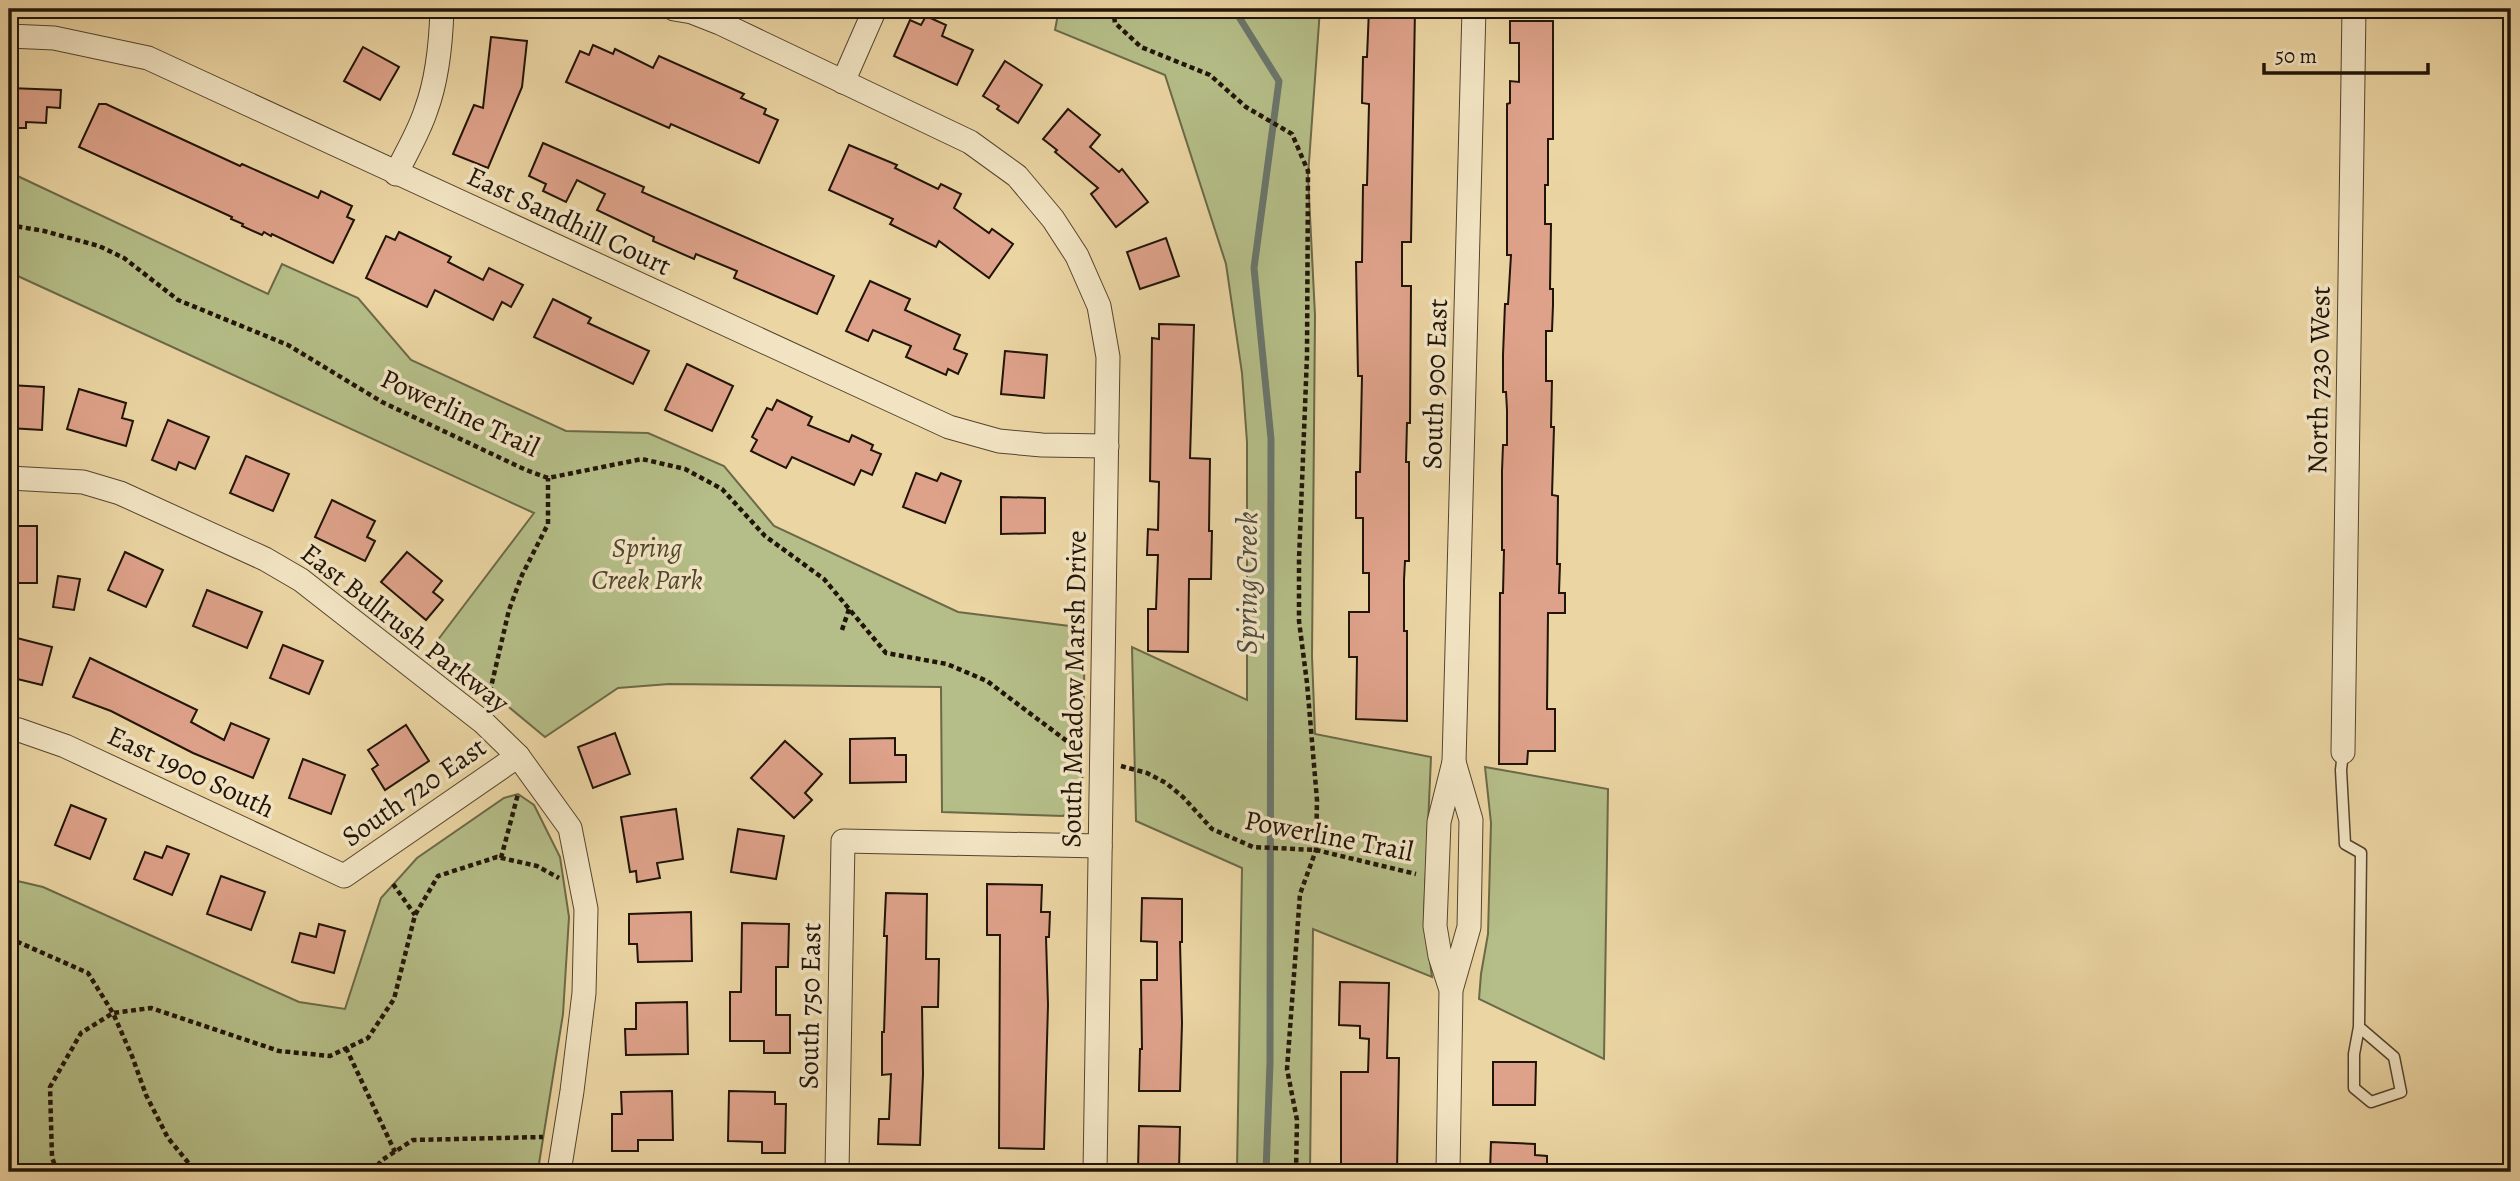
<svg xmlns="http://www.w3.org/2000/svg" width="2520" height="1181" viewBox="0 0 2520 1181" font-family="Alegreya,serif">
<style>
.green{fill:#b5be88;stroke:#6b6948;stroke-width:2}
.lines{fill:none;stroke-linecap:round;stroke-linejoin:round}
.stream{stroke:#6a766c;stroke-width:7}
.building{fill:#dea28a;stroke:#211408;stroke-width:2}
.lane-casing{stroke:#54442f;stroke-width:13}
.street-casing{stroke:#54442f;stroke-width:25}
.path{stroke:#211408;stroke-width:4.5;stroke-dasharray:5 3.5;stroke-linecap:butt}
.lane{stroke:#f2e4c3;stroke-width:10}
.street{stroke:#f2e4c3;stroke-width:23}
.labels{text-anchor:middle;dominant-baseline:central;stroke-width:7;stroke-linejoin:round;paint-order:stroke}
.street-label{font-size:28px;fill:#211408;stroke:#f2e4c3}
.park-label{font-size:28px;font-style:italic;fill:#4d472e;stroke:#f2e4c3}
.water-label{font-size:30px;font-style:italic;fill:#4c4d42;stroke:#f2e4c3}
</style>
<rect width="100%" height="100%" fill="#ebd5a3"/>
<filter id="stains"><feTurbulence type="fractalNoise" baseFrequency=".00286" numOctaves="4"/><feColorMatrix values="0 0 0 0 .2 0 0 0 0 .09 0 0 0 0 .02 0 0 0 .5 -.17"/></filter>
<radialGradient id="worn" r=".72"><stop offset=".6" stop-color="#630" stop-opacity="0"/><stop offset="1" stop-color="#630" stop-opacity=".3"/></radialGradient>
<g class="green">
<path d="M1059,9H1320L1308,176L1315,315L1312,656L1315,734L1431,757L1424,915L1432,977L1313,929L1310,1172H1237L1242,868L1136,821L1132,647L1247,700V442L1242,373L1226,264L1165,75L1055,30Z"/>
<path d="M9,172L268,294L282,264L358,298L411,360L566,431L648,433L724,466L774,526L958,612L1085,628L1082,799L1063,816L942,812L941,687L669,684L618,688L545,737L434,645L534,513L9,272Z"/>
<path d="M1485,767L1608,789L1604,1059L1479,999L1481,974L1488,934L1491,823Z"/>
<path d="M518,794L534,805L560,857L569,917L563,1014L538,1170L398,1172H9V879L43,887L299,1002L345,1009L381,898L417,858L504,798Z"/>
</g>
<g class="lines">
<path class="stream" d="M1234,9L1279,81L1254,268L1271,439L1270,1063L1266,1172"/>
</g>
<g class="building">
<path d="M1369,9H1415L1411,242H1402V286H1411L1410,423H1407L1406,462H1409V561H1405L1404,580V631H1407V721L1356,719L1357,657H1349V612H1369V573H1363V518H1356V472H1360L1362,376H1358L1356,262H1362L1363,185H1367L1369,104L1362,103L1363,57H1367Z"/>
<path d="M926,16L946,25L942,36L973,50L957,85L894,56L910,20L921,25Z"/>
<path d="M1510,21H1553V139H1548V185H1545V224H1551L1550,289H1553V305L1552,331H1546V381H1552L1551,427H1554L1552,495L1558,496L1557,564H1560L1559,593H1565V613H1548L1547,709H1555V751H1528L1527,764H1499L1500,593H1503L1504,550H1502V471L1503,445H1507V410L1506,392H1503V355L1505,304H1508L1511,255H1507V104L1510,103V81L1519,82V43H1510Z"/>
<path d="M491,37L527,41L522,87L488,168L453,154L474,105L483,108Z"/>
<path d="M593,45L613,54L615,49L653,68L659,56L744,94L741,98L766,109L764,114L778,120L759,163L671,124L669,128L566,82L580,51L589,55Z"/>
<path d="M363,47L399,67L380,100L344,81Z"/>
<path d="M1005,61L1042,85L1018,123L997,109L999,106L983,96Z"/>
<path d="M9,88L61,90L60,108L47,107L46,123L26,122V128H9Z"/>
<path d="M99,104H106L240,166L242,164L318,198L321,191L352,206L347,217L354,220L333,263L272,234L271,236L264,232L262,235L242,226L243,224L231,219L232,217L79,147Z"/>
<path d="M1068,109L1100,135L1090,147L1119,172L1122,169L1148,202L1116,227L1091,194L1098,188L1055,152L1057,150L1043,139Z"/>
<path d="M543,143L644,187L642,192L834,276L817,314L734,278L737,271L696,254L694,259L653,241L654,237L597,210L605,194L577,180L566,202L543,191L546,184L529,176Z"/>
<path d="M849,145L897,165L895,168L938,189L941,184L961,194L954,208L989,233L992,229L1013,244L989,278L939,241L936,247L890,224L893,219L829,190Z"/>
<path d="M399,232L451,257L448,262L483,280L489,268L523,285L511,307L502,302L493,320L435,290L427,307L366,278L386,236L395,240Z"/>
<path d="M1166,238L1179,276L1140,289L1127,252Z"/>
<path d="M870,281L910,299L905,310L960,335L954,349L967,354L958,374L948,369L946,375L906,357L911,346L873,330L868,341L846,331Z"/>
<path d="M553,299L591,318L588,323L649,351L633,384L534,337Z"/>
<path d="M1159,324L1194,325L1190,458L1210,459L1209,531H1212L1211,579H1189L1188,652L1148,651V609H1156L1158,555H1147L1148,529L1158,530L1159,482L1150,481L1152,338L1159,339Z"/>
<path d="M1005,351L1047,355L1044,398L1001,394Z"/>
<path d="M687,364L733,386L712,431L665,410Z"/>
<path d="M9,385L44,387L42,430L9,428Z"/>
<path d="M79,389L126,403L122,418L133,421L126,446L67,429Z"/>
<path d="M777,400L812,417L808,425L849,442L852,435L873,445L871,450L881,454L872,475L861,470L854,485L792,457L786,468L751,451L757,440L752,437L767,408L772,410Z"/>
<path d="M168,420L209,437L195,469L179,462L176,470L152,460Z"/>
<path d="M246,456L289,474L273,511L230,493Z"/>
<path d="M916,473L937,481L941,473L961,481L945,523L903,507Z"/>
<path d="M1001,497L1045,498V533L1001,534Z"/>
<path d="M332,500L375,521L367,537L375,541L365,561L315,537Z"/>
<rect x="9" y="526" width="28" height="57"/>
<path d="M125,552L163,570L146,607L108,590Z"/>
<path d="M407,552L442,581L433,592L443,600L426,620L381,582Z"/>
<path d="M58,576L80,579L74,610L53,607Z"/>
<path d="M207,590L262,612L247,648L193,626Z"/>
<path d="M9,636L52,647L42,685L9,677Z"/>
<path d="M283,645L323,661L309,694L270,678Z"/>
<path d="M90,658L197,710L191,722L224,740L231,723L269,739L253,778L193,753L111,711L73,697Z"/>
<path d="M406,725L429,761L385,790L372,769L378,765L368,750Z"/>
<path d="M615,733L630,774L593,788L578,747Z"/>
<path d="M895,738V755H906V782L850,783V739Z"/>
<path d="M785,741L822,774L805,793L812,800L794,818L751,778Z"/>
<path d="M303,759L345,775L331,814L289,798Z"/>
<path d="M71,805L106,819L90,859L55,845Z"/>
<path d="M676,809L683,859L657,863L660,878L637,882L636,871L630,872L621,817Z"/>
<path d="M738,829L784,836L776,879L731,872Z"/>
<path d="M167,846L189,854L172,895L134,879L145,852L162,858Z"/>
<path d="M221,876L265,892L251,930L207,914Z"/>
<path d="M987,884L1042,885L1041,912H1050L1049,937H1046L1048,1005L1044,1149L999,1148L1000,935H987Z"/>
<path d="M886,893L927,894L926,959H939L938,1007H922L923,1074L920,1145L878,1144L879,1119H889L891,1074L882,1075V1032H884L887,936H884Z"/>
<path d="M1142,898L1182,899V942H1180L1182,1023L1180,1091H1139L1140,1049H1142L1141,980H1157V942L1141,941Z"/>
<path d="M691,912L692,961L638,962L637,944H629V914Z"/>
<path d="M742,923L789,924L788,967H776V1015H790V1053H764V1041H730V992H741Z"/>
<path d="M319,924L345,931L334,973L292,962L300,933L316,937Z"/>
<path d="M1340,982L1389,983L1387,1058H1399L1397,1172H1341V1072H1368L1369,1039L1360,1038V1026L1339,1025Z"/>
<path d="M687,1002L688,1054L626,1055L625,1029H636V1003Z"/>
<path d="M1493,1062H1536L1535,1105H1493Z"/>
<path d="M672,1091L673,1140H638V1151H612V1114H622L621,1092Z"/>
<path d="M729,1091L775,1092V1104H786L785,1153H762V1142L728,1141Z"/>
<path d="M1139,1126L1180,1127L1179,1170H1138Z"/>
<path d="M1491,1142L1535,1144V1155L1547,1156V1172H1490Z"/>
</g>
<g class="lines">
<g class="lane-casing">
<path id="lane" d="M2343,752L2341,770L2345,844L2361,853L2359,1027L2394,1057L2401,1092L2371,1102L2354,1088V1054L2359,1027"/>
</g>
<g class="street-casing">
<g id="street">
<path d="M674,9L692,12L720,23L970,142L1017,176L1053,219L1077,256L1099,306L1108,357L1095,1172"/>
<path d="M9,36L54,38L148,58L949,427L999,441L1042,445L1107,446"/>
<path d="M843,82L875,9"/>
<path d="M396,174C406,153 419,132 426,110C438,78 441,42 442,9"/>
<path d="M9,478L83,482L120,493L265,559L301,580L484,723L518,756L570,828L586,909L584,993L572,1091L559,1172"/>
<path d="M9,729L19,730L65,746L344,876L518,756"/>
<path d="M2343,752L2354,9"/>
<path d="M1454,762L1474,9"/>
<path d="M837,1172L843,841L1100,846"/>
<path d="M1448,1172L1451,990L1469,927L1470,876L1471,820L1454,762L1439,822L1435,926L1440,956L1451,990"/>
</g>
</g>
<g class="path">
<path d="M1113,9L1115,23L1141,47L1210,75L1246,107L1292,134L1308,171L1307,356L1299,559V621L1307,683L1317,800L1316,850L1300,894L1287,1069L1297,1120L1296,1172"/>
<path d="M9,225L44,231L99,246L124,258L178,300L288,345L382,402L526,470L548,478L642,459L685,469L722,489L765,536L824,579L886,653L947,664L987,681L1080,751"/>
<path d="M842,630L849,609"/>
<path d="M488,700L509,610L522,575L548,524V478"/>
<path d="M1121,766L1147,773L1166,783L1183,797L1212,829L1253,847L1316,850L1416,874"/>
<path d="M501,858L518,794L517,793"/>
<path d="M393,884L415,915"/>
<path d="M9,938L88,973L113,1013L132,1056L146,1095L168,1138L196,1172"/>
<path d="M346,1048L395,1152"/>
<path d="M57,1172L52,1157L50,1087L81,1033L113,1013L151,1008L279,1051L330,1056L368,1038L394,999L415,915L438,876L497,857L537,866L559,878"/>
<path d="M372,1172L382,1160L413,1140L543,1137"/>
</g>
<use href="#lane" class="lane"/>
<use href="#street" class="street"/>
</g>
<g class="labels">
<g class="street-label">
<text transform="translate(569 221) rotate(25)">East Sandhill Court</text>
<text transform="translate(2319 380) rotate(-89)">North 7230 West</text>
<text transform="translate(1435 384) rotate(-88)">South 900 East</text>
<text transform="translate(460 413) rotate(25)">Powerline Trail</text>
<text transform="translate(405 628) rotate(38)">East Bullrush Parkway</text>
<text transform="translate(1074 689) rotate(-89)">South Meadow Marsh Drive</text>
<text transform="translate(191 772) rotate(25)">East 1900 South</text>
<text transform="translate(414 792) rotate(-35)">South 720 East</text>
<text transform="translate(1329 836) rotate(11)">Powerline Trail</text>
<text transform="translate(810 1006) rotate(-89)">South 750 East</text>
</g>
<g class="park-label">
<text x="647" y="548">Spring<tspan x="647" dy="32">Creek Park</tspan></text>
</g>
<g class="water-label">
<text transform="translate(1247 583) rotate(-90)">Spring Creek</text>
</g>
</g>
<rect width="2520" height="1181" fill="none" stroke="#ebd5a3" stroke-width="35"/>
<rect x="10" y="10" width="2499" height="1160" fill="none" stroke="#211408" stroke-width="3.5"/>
<rect x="18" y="18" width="2485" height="1146" fill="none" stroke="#211408" stroke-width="2"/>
<path d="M2264 63v10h164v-10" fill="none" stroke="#211408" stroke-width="3.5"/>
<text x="2275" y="63" font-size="21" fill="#211408" stroke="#f2e4c3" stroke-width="5" paint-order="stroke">50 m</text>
<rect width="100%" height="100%" filter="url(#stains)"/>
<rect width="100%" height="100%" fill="url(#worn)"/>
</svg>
